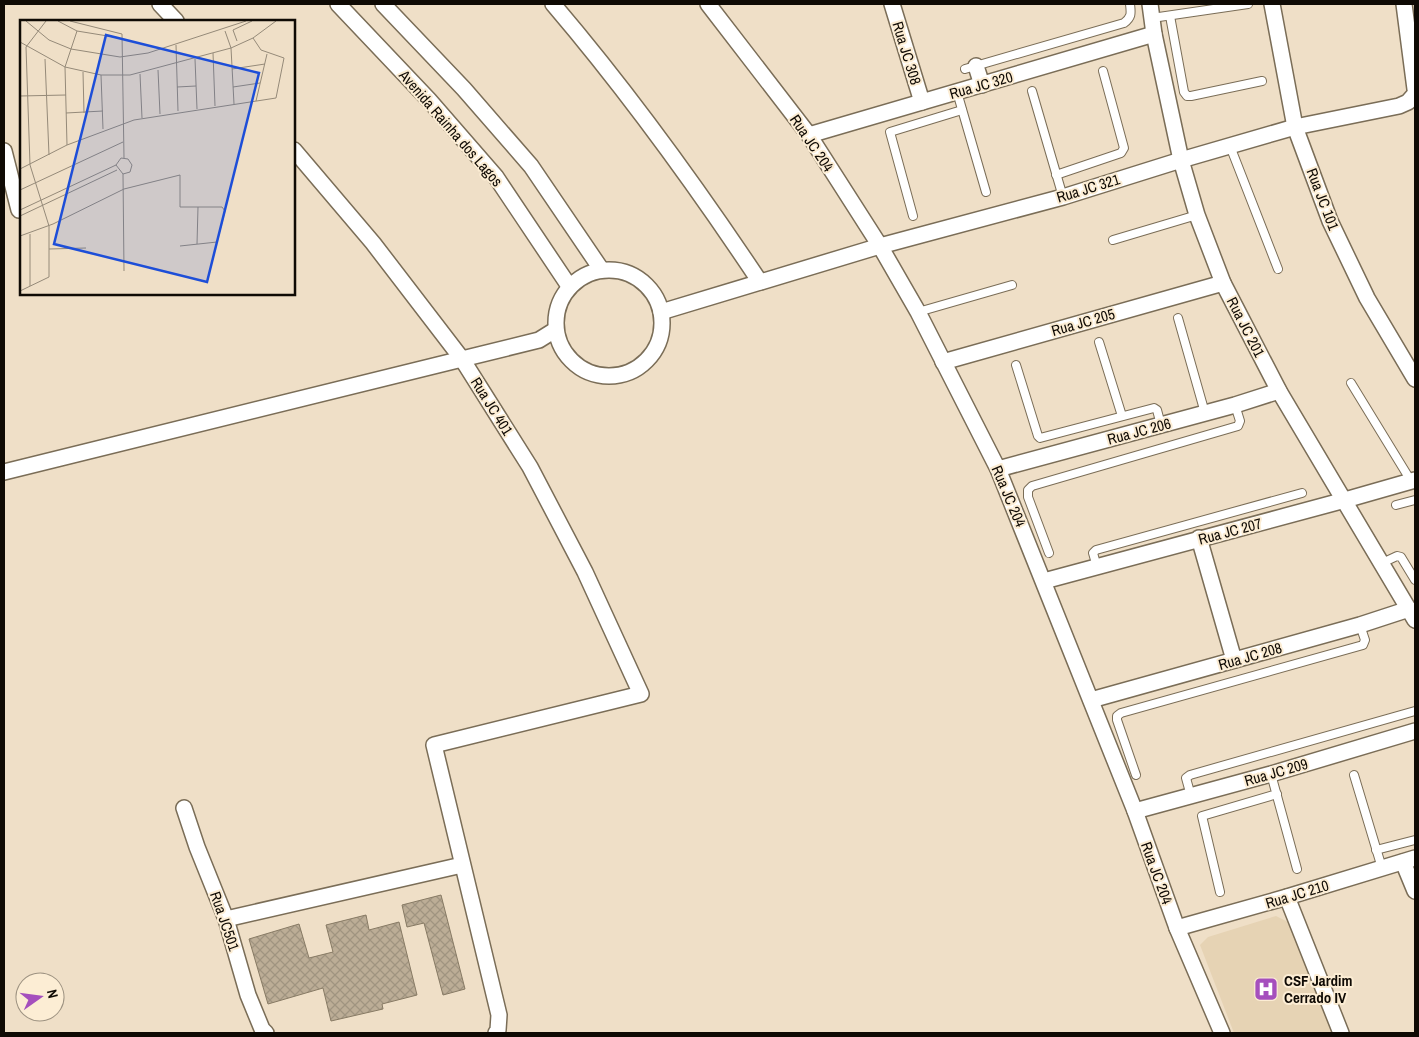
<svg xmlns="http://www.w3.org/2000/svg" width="1419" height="1037" viewBox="0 0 1419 1037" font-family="'Archivo Narrow',sans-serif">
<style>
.built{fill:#e6d3b4}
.building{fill:url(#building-cross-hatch);stroke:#877a64}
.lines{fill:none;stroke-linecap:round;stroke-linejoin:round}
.service-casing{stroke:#7a6d57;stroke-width:10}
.minor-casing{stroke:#7a6d57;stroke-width:18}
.service{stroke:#fff;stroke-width:8}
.minor{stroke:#fff;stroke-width:15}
.labels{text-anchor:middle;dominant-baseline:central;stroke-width:4;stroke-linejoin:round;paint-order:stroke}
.street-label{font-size:15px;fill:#0f0a04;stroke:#fcedd4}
.poi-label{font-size:15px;font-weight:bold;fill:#0f0a04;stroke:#fcedd4;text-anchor:start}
.inset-road{fill:none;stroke:#958a79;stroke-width:1}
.view{fill:#1d4ed8;fill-opacity:0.15;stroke:#1d4ed8;stroke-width:2.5}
.inset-edge{fill:none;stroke:#0f0a04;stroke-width:2.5}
</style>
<defs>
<pattern id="building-cross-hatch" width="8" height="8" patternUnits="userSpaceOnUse" patternTransform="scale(1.25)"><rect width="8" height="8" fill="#bcad96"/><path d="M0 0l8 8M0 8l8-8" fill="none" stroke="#a09480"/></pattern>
</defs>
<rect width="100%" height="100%" fill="#efdfc7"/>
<path class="built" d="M1276,916L1288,922L1332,1033H1234L1200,945L1208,937Z"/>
<g class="building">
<path d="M441,895L465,989L443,995L424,923L407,927L402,905Z"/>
<path d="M366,915L369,930L399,922L417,995L382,1004L383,1009L331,1021L323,988L268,1004L249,939L299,924L309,958L333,952L326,925Z"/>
</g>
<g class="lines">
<g class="service-casing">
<g id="service">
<path d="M1170,16L1184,92L1187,96H1191L1262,81"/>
<path d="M1152,18L1248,4"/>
<path d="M965,69L1124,23C1132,17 1131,13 1130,4"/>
<path d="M1032,91L1063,197"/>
<path d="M957,92L986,192"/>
<path d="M1230,146L1278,269"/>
<path d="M1056,175L1121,153L1124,148L1103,71"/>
<path d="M913,216L890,132L962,110"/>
<path d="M1113,240L1197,215"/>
<path d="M918,312L1012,285"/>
<path d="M1178,318L1205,413"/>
<path d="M1099,342L1122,416"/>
<path d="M1016,365L1038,436L1040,438L1154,408L1157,410L1161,425"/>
<path d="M1351,383L1411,481"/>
<path d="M1396,505L1415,500"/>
<path d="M1049,553L1028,497V490L1032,486L1238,426L1240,421L1235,405"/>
<path d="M1382,563L1397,556L1401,557L1415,580"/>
<path d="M1097,567L1093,553L1096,550L1302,493"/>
<path d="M1271,774L1297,869"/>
<path d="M1136,775L1117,720V716L1121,713L1363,645L1365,640L1360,625"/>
<path d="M1354,775L1382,868"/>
<path d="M1191,796L1186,778L1190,775L1415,711"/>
<path d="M1376,850L1415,840"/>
<path d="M1220,892L1202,816L1277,794"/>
</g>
</g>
<g class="minor-casing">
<g id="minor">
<path d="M160,4L176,21"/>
<path d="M338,4L429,100L496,177L569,286"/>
<path d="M383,4L464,89L531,166L601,269"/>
<path d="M553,4C628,92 696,186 760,282"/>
<path d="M708,4L809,135L880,246L918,312L998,469L1135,811L1177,928L1222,1033"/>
<path d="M892,4L922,102"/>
<path d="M1150,4L1154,34L1181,160L1197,215L1223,283L1279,391L1415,620"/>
<path d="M1272,4L1295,127L1330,221L1367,298L1415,379"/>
<path d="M1404,4L1415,89"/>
<path d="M976,66L982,85"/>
<path d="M809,135L1154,34"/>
<path d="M294,150L373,243L462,359L530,467L585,572L641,694L434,745L499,1015L498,1030L496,1033"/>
<path d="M4,151L19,210"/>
<circle cx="609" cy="323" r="53"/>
<path d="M661,312L880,246L1063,197L1181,160L1295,127L1399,106L1408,102L1415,94"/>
<path d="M943,362L1223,283"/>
<path d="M998,469L1235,405L1279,391"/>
<path d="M4,472L462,359L539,340L555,330"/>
<path d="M1199,538L1234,660"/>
<path d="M1044,581L1345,500L1415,480"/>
<path d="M1091,700L1360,625L1409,609"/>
<path d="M184,808L197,847L226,919L248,995L262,1029L266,1033"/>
<path d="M1135,811L1271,774L1415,731"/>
<path d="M1403,862L1415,891"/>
<path d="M1287,897L1341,1033"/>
<path d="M226,919L462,865"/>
<path d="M1177,928L1287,897L1415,858"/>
</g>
</g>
<use href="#service" class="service"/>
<use href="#minor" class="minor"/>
</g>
<defs>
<g id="hospital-square" transform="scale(1.25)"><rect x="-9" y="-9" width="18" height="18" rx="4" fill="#a54fbd" stroke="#fcedd4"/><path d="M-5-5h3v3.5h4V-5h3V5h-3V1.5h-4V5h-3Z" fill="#fff"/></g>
</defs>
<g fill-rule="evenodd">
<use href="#hospital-square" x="1266" y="989"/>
</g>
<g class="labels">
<g class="street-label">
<text transform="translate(907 53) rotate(73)">Rua JC 308</text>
<text transform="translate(981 85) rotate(-16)">Rua JC 320</text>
<text transform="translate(451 128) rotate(49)">Avenida Rainha dos Lagos</text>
<text transform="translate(812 143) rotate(56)">Rua JC 204</text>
<text transform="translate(1088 188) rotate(-17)">Rua JC 321</text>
<text transform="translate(1323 199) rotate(69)">Rua JC 101</text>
<text transform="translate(1083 322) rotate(-16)">Rua JC 205</text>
<text transform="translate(1246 327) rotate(63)">Rua JC 201</text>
<text transform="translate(492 406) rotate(58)">Rua JC 401</text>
<text transform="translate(1139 431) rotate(-15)">Rua JC 206</text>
<text transform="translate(1009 496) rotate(67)">Rua JC 204</text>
<text transform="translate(1230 531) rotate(-15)">Rua JC 207</text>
<text transform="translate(1250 656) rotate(-16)">Rua JC 208</text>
<text transform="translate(1276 772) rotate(-16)">Rua JC 209</text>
<text transform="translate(1157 873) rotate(70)">Rua JC 204</text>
<text transform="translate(1297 894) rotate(-17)">Rua JC 210</text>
<text transform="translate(225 921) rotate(71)">Rua JC501</text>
</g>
<g class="poi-label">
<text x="1284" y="980">CSF Jardim<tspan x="1284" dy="17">Cerrado IV</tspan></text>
</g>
</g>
<g transform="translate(20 20)">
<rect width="275" height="275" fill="#efdfc7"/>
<path class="inset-road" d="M6,1L29,20L51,29L100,37L128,33L226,1M38,1L57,11L100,18M50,1L102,14L104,138M205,11L211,28L214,84M217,21L213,10L232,1M0,22L45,47L81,55H110L211,28L233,18L256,1M156,25L158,91M193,33L195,86M25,39L29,135M175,39L177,89M212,49L245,44M138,50L140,94M63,52L64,93M120,54L122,98M81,55L83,109M157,67L176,66M213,67L240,63M0,76L46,75M236,81L247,34M46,93L83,91M47,125L45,47L57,11M0,149L47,125L114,100L256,78L264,38L241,30L233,18M103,154L104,251M0,170L103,122M0,190L96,145L101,138L108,139L112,145L110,152L103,154L96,145M0,196L97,150M10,214V266M0,216L33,204L104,169L160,155V187H202L205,191L197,222L160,226M177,224L178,187M29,229L66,228M0,271L29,257V206L10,145L6,27L26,1"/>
<path class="view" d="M86,15L239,53L187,262L34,224Z"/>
<rect width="275" height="275" class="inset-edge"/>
</g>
<rect width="1419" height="1037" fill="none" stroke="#0f0a04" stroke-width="10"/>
<g transform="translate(40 997) rotate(76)"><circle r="24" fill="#fcedd4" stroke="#9d9281"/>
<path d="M0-4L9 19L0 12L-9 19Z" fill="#a54fbd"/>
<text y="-8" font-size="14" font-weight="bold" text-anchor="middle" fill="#0f0a04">N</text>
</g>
</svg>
